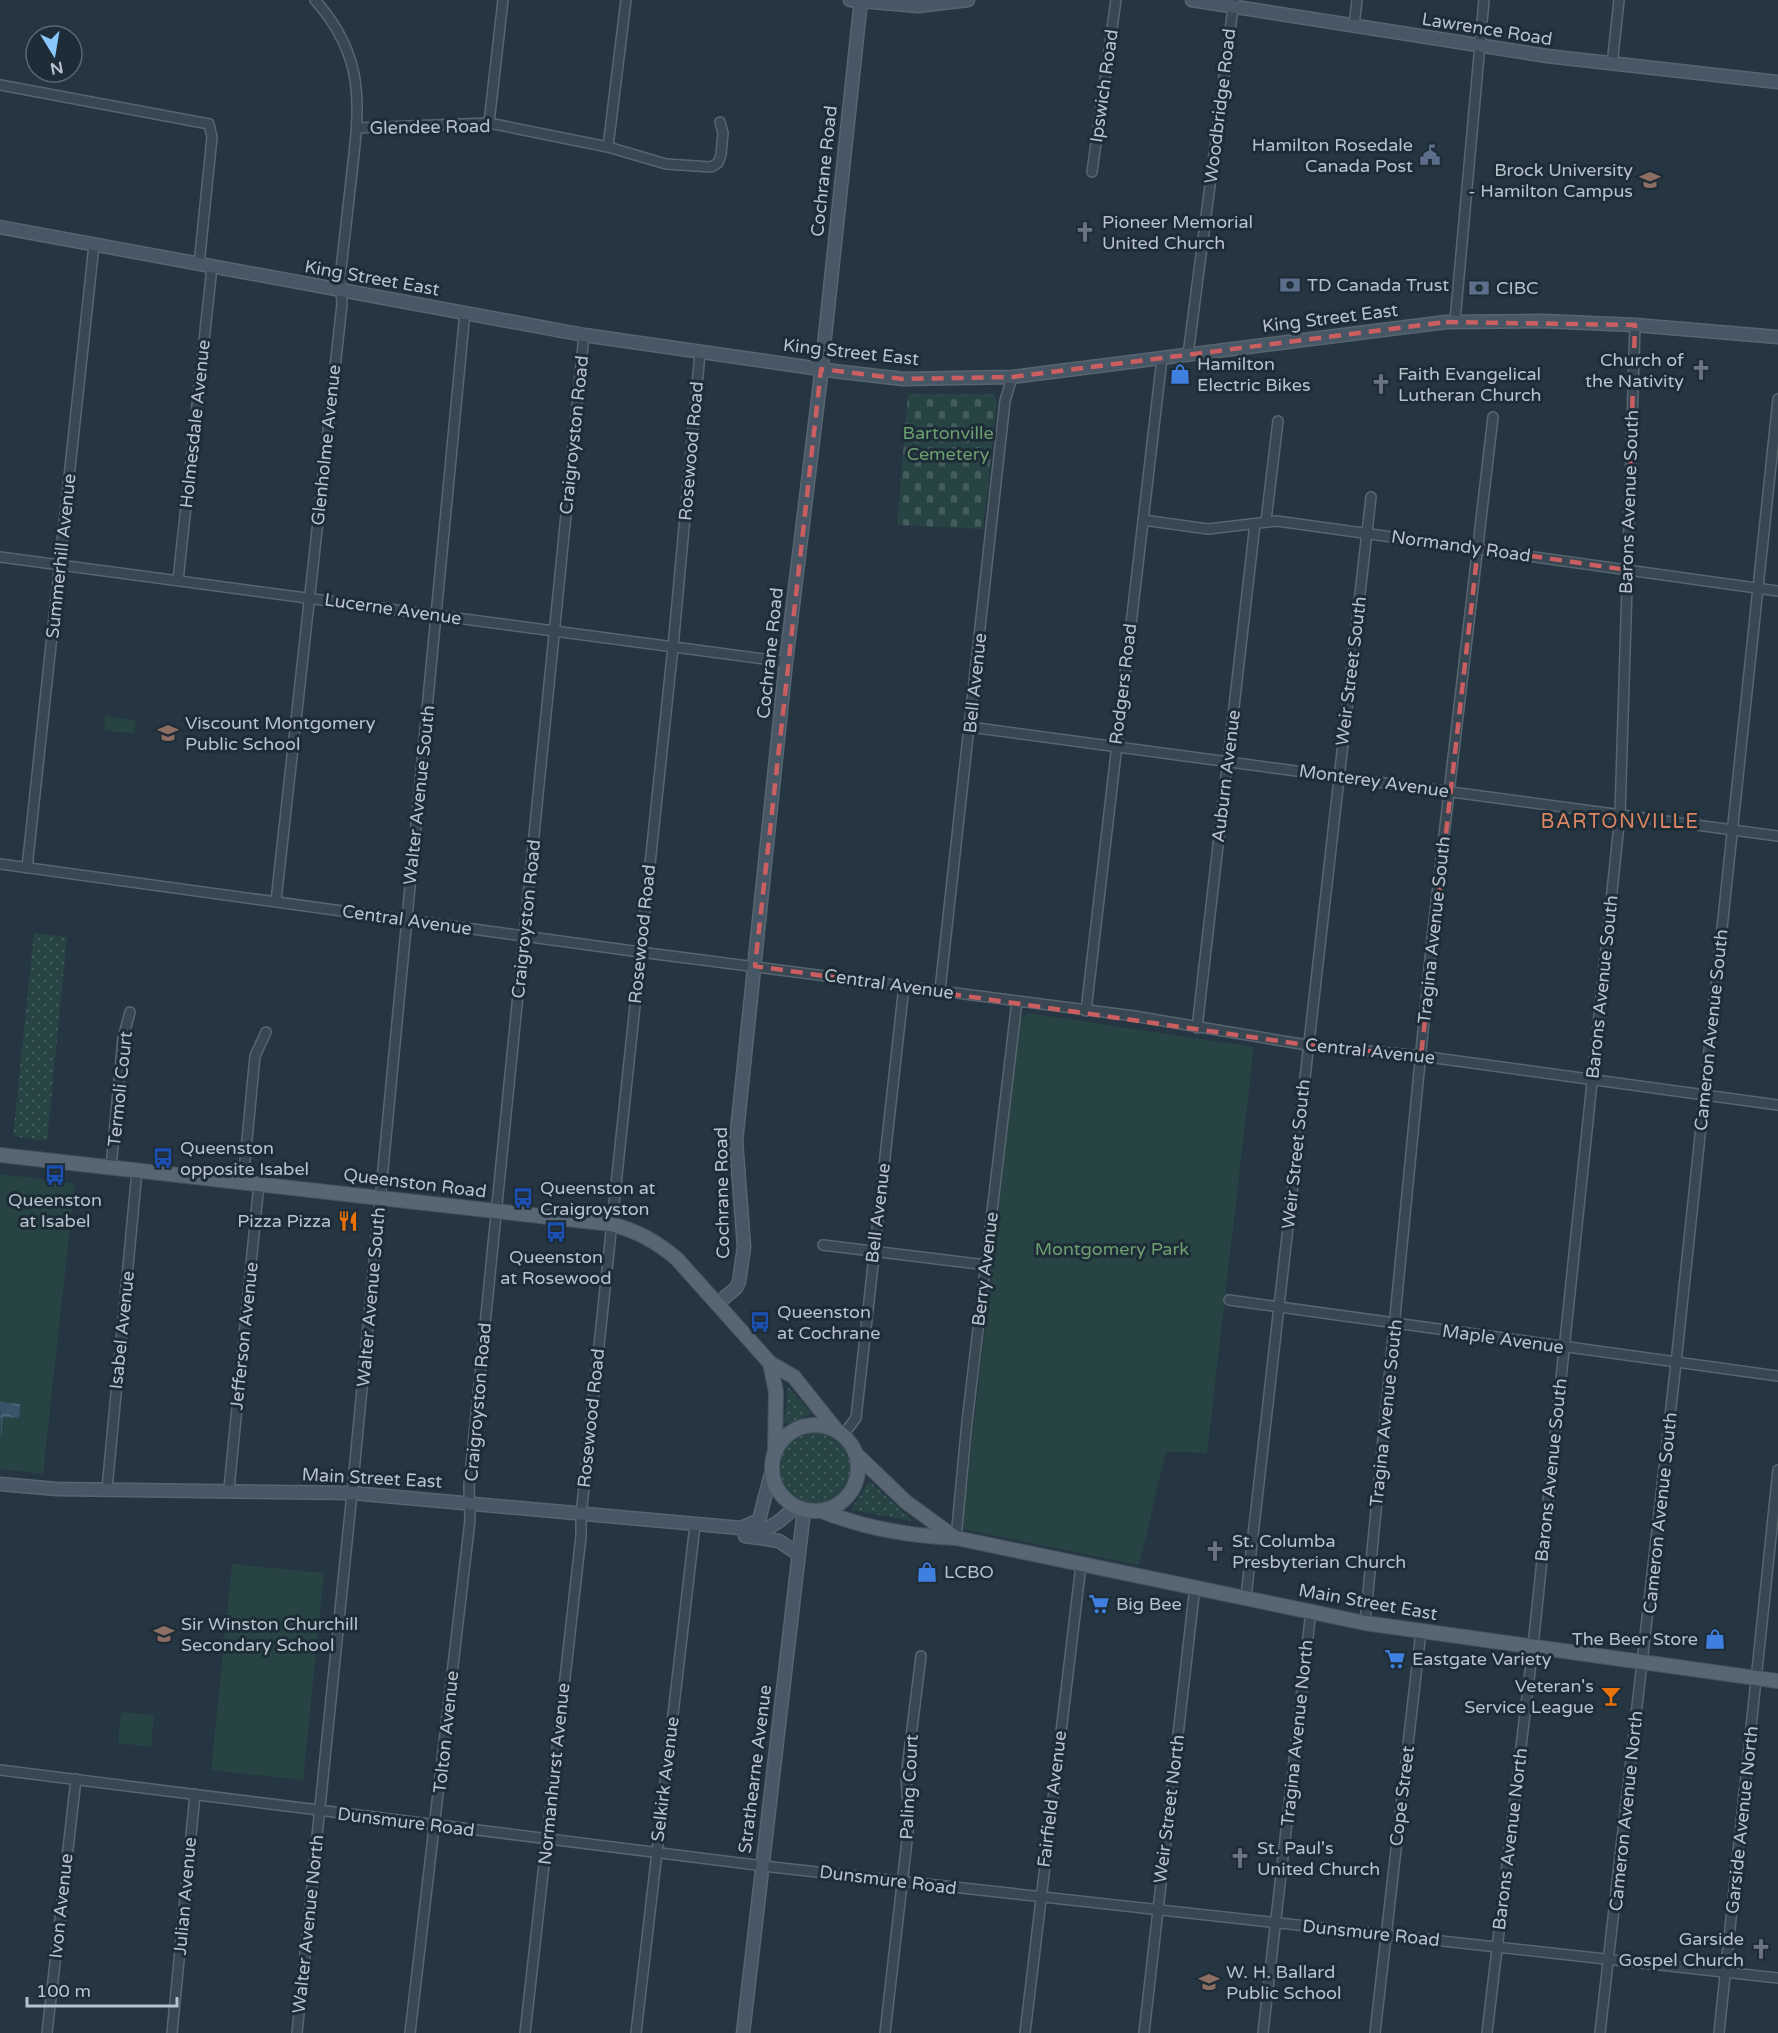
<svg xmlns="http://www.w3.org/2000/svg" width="1778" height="2033" viewBox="0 0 1778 2033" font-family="'Varela Round',sans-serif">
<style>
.grass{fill:url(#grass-dots)}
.cemetery{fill:url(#cemetery-stones)}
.park{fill:#274343}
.water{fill:url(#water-waves)}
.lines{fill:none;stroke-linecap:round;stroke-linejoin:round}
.street-casing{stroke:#57656f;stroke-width:12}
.secondary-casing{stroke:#57656f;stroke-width:15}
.primary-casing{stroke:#46535e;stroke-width:16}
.street{stroke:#394752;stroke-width:9}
.secondary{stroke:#475765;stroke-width:12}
.primary{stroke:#576672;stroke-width:14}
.marked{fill:none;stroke:#cb5e61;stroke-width:4.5;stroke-dasharray:12 8;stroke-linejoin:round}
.labels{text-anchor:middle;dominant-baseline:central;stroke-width:6;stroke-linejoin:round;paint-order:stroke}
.street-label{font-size:18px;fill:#b6c2cc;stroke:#1e2c37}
.poi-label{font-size:18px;fill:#b6c2cc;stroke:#1e2c37;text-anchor:start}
.park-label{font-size:18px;fill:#6c9e70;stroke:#1e2c37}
.neighbourhood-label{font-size:20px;letter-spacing:1.5px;fill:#db8562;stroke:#1e2c37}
</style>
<defs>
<pattern id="grass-dots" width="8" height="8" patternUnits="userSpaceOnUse" patternTransform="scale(1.5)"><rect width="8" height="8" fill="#274343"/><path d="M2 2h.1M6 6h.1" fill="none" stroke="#445c5d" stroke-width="1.8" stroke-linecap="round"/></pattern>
<pattern id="cemetery-stones" width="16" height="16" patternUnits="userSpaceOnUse" patternTransform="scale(1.5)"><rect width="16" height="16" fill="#274343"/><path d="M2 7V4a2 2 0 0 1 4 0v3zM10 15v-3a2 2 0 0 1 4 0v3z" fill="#445c5d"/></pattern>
<pattern id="water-waves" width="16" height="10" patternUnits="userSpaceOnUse" patternTransform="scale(1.5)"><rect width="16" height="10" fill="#38546a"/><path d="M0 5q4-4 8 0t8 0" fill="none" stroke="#536b7e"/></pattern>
</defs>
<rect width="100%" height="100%" fill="#253642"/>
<g class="grass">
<path d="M34,933L67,937L47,1141L13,1136Z"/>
<path d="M788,1387L812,1414L787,1424L784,1423Z"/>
<circle cx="816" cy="1468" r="36"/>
<path d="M869,1481L911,1519V1521L851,1510Z"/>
</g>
<path class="cemetery" d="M908,394H993L997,402L983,529L897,525Z"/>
<g class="park">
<path d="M105,716L136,720L134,734L104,730Z"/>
<path d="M1028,1013L1254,1047L1207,1453L1166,1452L1139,1565L962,1529L1020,1020Z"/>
<path d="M0,1174L75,1183L43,1474L0,1469Z"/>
<path d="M232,1564L324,1573L303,1780L211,1770Z"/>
<path d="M121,1712L154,1715L151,1747L118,1743Z"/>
</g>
<path class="water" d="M0,1402L20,1404L19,1418L3,1417L1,1439Z"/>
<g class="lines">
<g class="street-casing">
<g id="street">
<path d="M1354,26L1357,0"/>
<path d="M1612,65L1619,0"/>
<path d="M0,85L209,124L212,137L199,265"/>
<path d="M489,123L503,0"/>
<path d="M357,128L489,123L608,147L666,164L711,167L718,163L721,155L723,133L720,122"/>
<path d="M608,147L626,0"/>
<path d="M1092,172L1116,0"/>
<path d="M1455,321L1484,0"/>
<path d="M1188,355L1234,0"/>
<path d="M1143,520L1208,529L1277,521L1778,591"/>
<path d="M1266,521L1278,421"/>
<path d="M0,557L786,662"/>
<path d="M178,580L212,267"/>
<path d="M970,727L1778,836"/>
<path d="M0,864L640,952L1134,1016L1307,1045L1421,1056L1778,1105"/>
<path d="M27,868L94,245"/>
<path d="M276,901L342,304L340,278C344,243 348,208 352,172C360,103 365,56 315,0"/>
<path d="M940,990L1005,401L1012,377"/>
<path d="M1086,1011L1162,358"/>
<path d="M1197,1028L1255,524"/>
<path d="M111,1167L123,1038L130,1012"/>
<path d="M243,1182L255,1056L266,1032"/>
<path d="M823,1245L986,1265"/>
<path d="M1229,1300L1778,1376"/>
<path d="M843,1435L856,1418L904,986"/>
<path d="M107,1489L137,1171"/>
<path d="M229,1489L259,1183"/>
<path d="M956,1538L967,1422L1017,1001"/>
<path d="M1246,1597L1371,497"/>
<path d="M1365,1623L1433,929L1493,417"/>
<path d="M0,1770L772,1867L1778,1978"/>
<path d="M47,2033L76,1779"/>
<path d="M172,2033L195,1794"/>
<path d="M297,2033L352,1493L465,312"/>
<path d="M410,2033L470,1520L469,1485L584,335"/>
<path d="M525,2033L581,1536V1515L673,647L700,353"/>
<path d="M636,2033L695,1525"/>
<path d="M885,2033L909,1823L906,1777L921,1656"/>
<path d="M1025,2033L1081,1565"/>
<path d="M1144,2033L1195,1586"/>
<path d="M1263,2033L1311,1611"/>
<path d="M1375,2033L1421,1631"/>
<path d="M1487,2033L1533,1646L1620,815L1635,325"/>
<path d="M1600,2033L1676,1363L1778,399"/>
<path d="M1719,2033L1778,1470"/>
</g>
</g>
<g class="secondary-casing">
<g id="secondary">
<path d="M850,0L918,6L968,0"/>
<path d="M1192,0L1547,56L1778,82"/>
<path d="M0,227L584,335L834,371L903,379L1012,377L1446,322L1543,321L1635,325L1778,337"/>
<path d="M718,1303L736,1288L739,1282L744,1247L736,1141L786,662L820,383L861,0"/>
<path d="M0,1484L57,1489L352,1493L741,1528C763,1537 780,1522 795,1507"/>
<path d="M741,1528L759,1520L772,1470"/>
<path d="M745,1536L779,1541L798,1554"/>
<path d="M743,2033L804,1510"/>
</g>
</g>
<g class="primary-casing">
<g id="primary">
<path d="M0,1155L611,1224C637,1231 656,1241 677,1259L770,1363L794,1377L837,1431"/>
<path d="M770,1363L776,1392L775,1450"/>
<circle cx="815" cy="1468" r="43"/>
<path d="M856,1454L906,1502L954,1537"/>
<path d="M822,1511C863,1528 912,1536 956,1538L1365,1623L1778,1681"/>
</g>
</g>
<use href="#street" class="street"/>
<use href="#secondary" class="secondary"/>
<use href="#primary" class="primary"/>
</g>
<path class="marked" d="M1446,322L1635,325L1627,570L1478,548L1421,1056L1307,1045L755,966L821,369L903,379L1012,377Z"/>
<defs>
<g id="civic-bare" transform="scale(1.62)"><path d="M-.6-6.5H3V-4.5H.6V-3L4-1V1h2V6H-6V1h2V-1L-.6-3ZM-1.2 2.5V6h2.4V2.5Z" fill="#5c6f8a" stroke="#1e2c37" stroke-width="2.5" paint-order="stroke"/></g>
<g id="university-bare" transform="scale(1.62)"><path d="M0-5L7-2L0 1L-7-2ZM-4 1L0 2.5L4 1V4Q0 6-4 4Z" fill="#8d6e63" stroke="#1e2c37" stroke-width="2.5" paint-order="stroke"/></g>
<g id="church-bare" transform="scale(1.62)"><path d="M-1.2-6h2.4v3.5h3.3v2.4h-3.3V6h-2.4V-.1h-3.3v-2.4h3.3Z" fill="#6b7280" stroke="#1e2c37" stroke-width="2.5" paint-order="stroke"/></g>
<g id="bank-bare" transform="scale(1.62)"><path d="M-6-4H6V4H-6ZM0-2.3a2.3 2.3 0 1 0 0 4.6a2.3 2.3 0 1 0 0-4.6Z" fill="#5c6f8a" stroke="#1e2c37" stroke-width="2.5" paint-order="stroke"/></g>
<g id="shop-bare" transform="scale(1.62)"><path d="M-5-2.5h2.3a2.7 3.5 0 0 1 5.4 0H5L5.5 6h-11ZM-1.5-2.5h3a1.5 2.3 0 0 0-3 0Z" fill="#3f7fe0" stroke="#1e2c37" stroke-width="2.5" paint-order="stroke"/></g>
<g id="school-bare" transform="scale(1.62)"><path d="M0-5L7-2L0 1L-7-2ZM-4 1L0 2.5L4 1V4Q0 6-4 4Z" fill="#8d6e63" stroke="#1e2c37" stroke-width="2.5" paint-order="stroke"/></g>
<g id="bus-bare" transform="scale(1.62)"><path d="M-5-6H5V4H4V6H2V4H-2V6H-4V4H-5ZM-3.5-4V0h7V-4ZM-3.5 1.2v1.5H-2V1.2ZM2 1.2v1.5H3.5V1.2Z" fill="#1a4fb4" stroke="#1e2c37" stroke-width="2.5" paint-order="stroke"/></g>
<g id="restaurant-bare" transform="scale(1.62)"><path d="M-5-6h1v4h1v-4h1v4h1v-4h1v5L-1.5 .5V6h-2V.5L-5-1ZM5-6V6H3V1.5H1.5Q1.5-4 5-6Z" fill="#e8710a" stroke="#1e2c37" stroke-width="2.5" paint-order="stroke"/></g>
<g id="supermarket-bare" transform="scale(1.62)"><path d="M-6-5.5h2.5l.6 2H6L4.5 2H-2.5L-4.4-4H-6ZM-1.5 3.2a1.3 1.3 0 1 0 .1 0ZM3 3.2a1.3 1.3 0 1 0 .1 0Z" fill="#3f7fe0" stroke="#1e2c37" stroke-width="2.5" paint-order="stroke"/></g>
<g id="bar-bare" transform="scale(1.62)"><path d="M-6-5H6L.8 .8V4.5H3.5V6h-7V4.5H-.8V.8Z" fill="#e8710a" stroke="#1e2c37" stroke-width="2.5" paint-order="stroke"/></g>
</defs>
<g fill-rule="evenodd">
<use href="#civic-bare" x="1430" y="155"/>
<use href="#university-bare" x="1650" y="180"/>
<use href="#church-bare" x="1085" y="232"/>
<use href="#bank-bare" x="1290" y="285"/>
<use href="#bank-bare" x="1479" y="288"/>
<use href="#church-bare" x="1701" y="370"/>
<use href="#shop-bare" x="1180" y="374"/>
<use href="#church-bare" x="1381" y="384"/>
<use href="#school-bare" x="168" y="733"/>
<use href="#bus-bare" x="163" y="1158"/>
<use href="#bus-bare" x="55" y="1175"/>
<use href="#bus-bare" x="523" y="1198"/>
<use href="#restaurant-bare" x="348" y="1221"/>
<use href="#bus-bare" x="556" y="1232"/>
<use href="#bus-bare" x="760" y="1322"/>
<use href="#church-bare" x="1215" y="1551"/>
<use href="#shop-bare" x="927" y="1572"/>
<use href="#supermarket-bare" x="1099" y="1604"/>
<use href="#school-bare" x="164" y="1634"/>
<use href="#shop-bare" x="1715" y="1639"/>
<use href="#supermarket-bare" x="1395" y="1659"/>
<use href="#bar-bare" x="1611" y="1696"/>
<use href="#church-bare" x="1240" y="1858"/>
<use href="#church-bare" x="1761" y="1949"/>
<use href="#school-bare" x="1209" y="1982"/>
</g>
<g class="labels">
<g class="street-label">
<text transform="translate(1487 29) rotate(9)">Lawrence Road</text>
<text transform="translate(1104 86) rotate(-82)">Ipswich Road</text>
<text transform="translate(1220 106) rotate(-83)">Woodbridge Road</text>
<text transform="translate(430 127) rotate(-1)">Glendee Road</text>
<text transform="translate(824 171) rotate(-84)">Cochrane Road</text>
<text transform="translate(372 278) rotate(10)">King Street East</text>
<text transform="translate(1330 318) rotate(-7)">King Street East</text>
<text transform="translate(851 352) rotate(6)">King Street East</text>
<text transform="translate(195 424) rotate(-84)">Holmesdale Avenue</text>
<text transform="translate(574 435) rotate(-84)">Craigroyston Road</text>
<text transform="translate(326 445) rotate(-84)">Glenholme Avenue</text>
<text transform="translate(691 451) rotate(-85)">Rosewood Road</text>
<text transform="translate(1629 502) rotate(-88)">Barons Avenue South</text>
<text transform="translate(1461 546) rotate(8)">Normandy Road</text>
<text transform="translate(61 556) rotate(-84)">Summerhill Avenue</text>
<text transform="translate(393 609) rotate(8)">Lucerne Avenue</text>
<text transform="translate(770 653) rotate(-84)">Cochrane Road</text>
<text transform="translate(1351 671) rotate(-83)">Weir Street South</text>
<text transform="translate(975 683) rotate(-84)">Bell Avenue</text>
<text transform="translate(1123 684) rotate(-83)">Rodgers Road</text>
<text transform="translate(1226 776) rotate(-83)">Auburn Avenue</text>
<text transform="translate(1374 781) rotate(8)">Monterey Avenue</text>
<text transform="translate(419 795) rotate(-84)">Walter Avenue South</text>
<text transform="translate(526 919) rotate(-84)">Craigroyston Road</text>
<text transform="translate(407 920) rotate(8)">Central Avenue</text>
<text transform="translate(1434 930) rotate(-84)">Tragina Avenue South</text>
<text transform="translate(642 934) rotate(-84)">Rosewood Road</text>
<text transform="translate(889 984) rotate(8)">Central Avenue</text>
<text transform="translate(1602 987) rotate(-84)">Barons Avenue South</text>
<text transform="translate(1711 1030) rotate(-84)">Cameron Avenue South</text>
<text transform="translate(1370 1051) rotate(6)">Central Avenue</text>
<text transform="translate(120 1089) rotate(-84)">Termoli Court</text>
<text transform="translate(1296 1154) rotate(-84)">Weir Street South</text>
<text transform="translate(415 1183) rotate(7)">Queenston Road</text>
<text transform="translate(722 1193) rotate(-91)">Cochrane Road</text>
<text transform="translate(878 1213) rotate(-83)">Bell Avenue</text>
<text transform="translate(985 1269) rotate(-83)">Berry Avenue</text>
<text transform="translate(371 1297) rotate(-85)">Walter Avenue South</text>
<text transform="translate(122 1330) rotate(-84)">Isabel Avenue</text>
<text transform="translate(244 1336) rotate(-84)">Jefferson Avenue</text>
<text transform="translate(1503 1339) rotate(8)">Maple Avenue</text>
<text transform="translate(478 1402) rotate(-85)">Craigroyston Road</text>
<text transform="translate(1386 1413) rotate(-84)">Tragina Avenue South</text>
<text transform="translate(591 1418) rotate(-84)">Rosewood Road</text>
<text transform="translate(1551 1470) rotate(-84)">Barons Avenue South</text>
<text transform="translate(372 1478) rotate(3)">Main Street East</text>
<text transform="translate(1660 1513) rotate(-84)">Cameron Avenue South</text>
<text transform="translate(1368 1602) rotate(10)">Main Street East</text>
<text transform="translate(446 1732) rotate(-84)">Tolton Avenue</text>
<text transform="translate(1297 1733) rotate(-84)">Tragina Avenue North</text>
<text transform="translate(755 1769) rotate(-83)">Strathearne Avenue</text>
<text transform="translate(554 1774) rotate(-84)">Normanhurst Avenue</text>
<text transform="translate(665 1779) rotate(-83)">Selkirk Avenue</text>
<text transform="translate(909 1787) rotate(-87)">Paling Court</text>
<text transform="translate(1402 1796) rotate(-83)">Cope Street</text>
<text transform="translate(1052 1799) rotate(-83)">Fairfield Avenue</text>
<text transform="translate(1169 1809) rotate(-83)">Weir Street North</text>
<text transform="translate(1626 1811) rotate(-84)">Cameron Avenue North</text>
<text transform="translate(1742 1820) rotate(-84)">Garside Avenue North</text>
<text transform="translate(406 1822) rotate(7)">Dunsmure Road</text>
<text transform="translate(1510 1839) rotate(-83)">Barons Avenue North</text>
<text transform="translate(888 1880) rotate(7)">Dunsmure Road</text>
<text transform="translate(185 1896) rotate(-85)">Julian Avenue</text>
<text transform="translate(61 1906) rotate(-84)">Ivon Avenue</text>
<text transform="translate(308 1924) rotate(-84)">Walter Avenue North</text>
<text transform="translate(1371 1933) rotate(6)">Dunsmure Road</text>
</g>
<g class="poi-label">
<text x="1413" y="145" text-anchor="end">Hamilton Rosedale<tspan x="1413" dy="21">Canada Post</tspan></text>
<text x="1633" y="170" text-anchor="end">Brock University<tspan x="1633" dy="21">- Hamilton Campus</tspan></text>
<text x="1102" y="222">Pioneer Memorial<tspan x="1102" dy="21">United Church</tspan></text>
<text x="1307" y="285">TD Canada Trust</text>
<text x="1496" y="288">CIBC</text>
<text x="1684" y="360" text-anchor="end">Church of<tspan x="1684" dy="21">the Nativity</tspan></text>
<text x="1197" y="364">Hamilton<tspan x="1197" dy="21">Electric Bikes</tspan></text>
<text x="1398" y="374">Faith Evangelical<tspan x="1398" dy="21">Lutheran Church</tspan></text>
<text x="185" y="723">Viscount Montgomery<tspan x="185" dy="21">Public School</tspan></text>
<text x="180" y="1148">Queenston<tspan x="180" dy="21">opposite Isabel</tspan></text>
<text x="540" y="1188">Queenston at<tspan x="540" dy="21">Craigroyston</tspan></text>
<text x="55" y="1200" text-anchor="middle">Queenston<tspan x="55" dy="21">at Isabel</tspan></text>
<text x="331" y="1221" text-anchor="end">Pizza Pizza</text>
<text x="556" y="1257" text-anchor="middle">Queenston<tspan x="556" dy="21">at Rosewood</tspan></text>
<text x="777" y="1312">Queenston<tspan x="777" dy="21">at Cochrane</tspan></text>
<text x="1232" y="1541">St. Columba<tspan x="1232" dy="21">Presbyterian Church</tspan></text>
<text x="944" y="1572">LCBO</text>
<text x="1116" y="1604">Big Bee</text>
<text x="181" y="1624">Sir Winston Churchill<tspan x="181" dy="21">Secondary School</tspan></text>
<text x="1698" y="1639" text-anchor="end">The Beer Store</text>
<text x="1412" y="1659">Eastgate Variety</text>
<text x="1594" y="1686" text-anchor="end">Veteran's<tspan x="1594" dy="21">Service League</tspan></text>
<text x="1257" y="1848">St. Paul's<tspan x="1257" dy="21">United Church</tspan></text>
<text x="1744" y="1939" text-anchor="end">Garside<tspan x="1744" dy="21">Gospel Church</tspan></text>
<text x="1226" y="1972">W. H. Ballard<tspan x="1226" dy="21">Public School</tspan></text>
</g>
<g class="park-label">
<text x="948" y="433">Bartonville<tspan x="948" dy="21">Cemetery</tspan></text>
<text x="1112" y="1249">Montgomery Park</text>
</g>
<g class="neighbourhood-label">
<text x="1620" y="822">BARTONVILLE</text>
</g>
</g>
<g transform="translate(54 54) rotate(169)"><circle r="28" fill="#1e2c37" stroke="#5b6873" stroke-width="1.5"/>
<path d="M0-4.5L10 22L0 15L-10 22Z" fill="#8ac7fd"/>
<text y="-9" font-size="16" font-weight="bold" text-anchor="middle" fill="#b6c2cc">N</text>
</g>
<path d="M27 1997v9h150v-9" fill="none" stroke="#b6c2cc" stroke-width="3"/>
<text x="36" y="1997" font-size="18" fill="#b6c2cc" stroke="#1e2c37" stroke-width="4.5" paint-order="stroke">100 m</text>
</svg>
